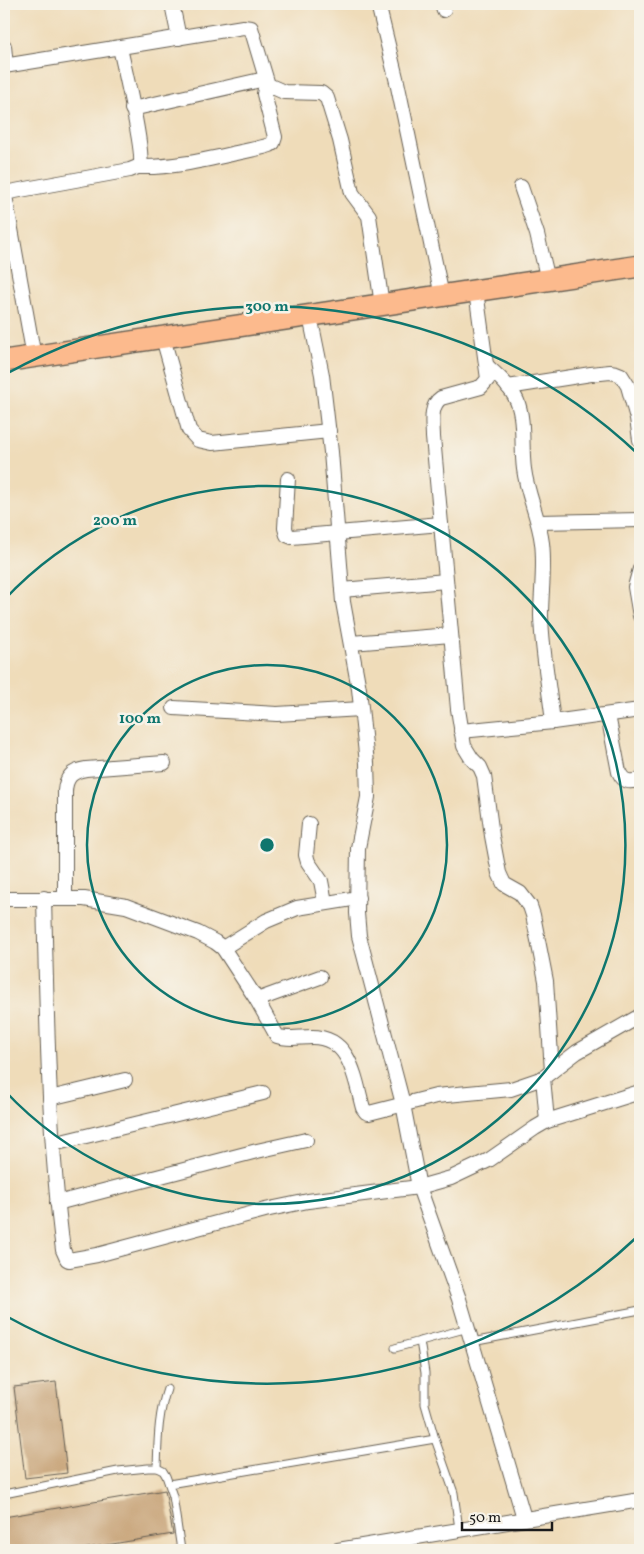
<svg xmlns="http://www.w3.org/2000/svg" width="644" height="1554" viewBox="0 0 644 1554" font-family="Vollkorn,serif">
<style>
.building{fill:#caa87f}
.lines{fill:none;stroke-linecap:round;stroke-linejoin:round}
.lane-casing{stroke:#665f53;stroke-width:9}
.street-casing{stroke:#665f53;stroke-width:16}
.primary-casing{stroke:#665f53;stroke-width:24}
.lane{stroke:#fff;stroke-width:7}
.street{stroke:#fff;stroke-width:14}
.primary{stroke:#fcba8d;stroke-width:21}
.ring{fill:none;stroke:#0f766e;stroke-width:2.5}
.centre{fill:#0f766e;stroke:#f7f3e8;stroke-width:2.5}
.ring-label{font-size:15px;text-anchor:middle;font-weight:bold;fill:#0f766e;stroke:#f7f3e8;stroke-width:5;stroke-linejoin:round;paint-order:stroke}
</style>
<rect width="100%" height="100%" fill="#f7f3e8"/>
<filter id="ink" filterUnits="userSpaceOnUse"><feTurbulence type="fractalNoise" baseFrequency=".02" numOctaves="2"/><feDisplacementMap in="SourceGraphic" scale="10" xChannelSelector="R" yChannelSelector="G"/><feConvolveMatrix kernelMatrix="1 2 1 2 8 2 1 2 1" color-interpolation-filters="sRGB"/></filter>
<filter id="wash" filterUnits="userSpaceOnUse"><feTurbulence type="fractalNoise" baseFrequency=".0096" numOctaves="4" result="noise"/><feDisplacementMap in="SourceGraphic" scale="20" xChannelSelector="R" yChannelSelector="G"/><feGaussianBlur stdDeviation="1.12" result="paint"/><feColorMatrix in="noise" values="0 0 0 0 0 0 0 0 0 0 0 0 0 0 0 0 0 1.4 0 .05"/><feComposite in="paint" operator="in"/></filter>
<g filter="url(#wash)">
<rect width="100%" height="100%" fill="#efdcb9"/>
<g id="blocks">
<g class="building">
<path d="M56,1382L67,1473L25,1478L14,1387Z"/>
<path d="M165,1490L173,1534L76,1550H4V1517Z"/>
</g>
</g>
</g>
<g filter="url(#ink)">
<use href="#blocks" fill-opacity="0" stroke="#665f53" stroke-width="1"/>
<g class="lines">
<g class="lane-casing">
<g id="lane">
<path d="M420,1341L425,1373V1404L435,1439L454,1493L459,1529"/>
<path d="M472,1342L640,1310"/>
<path d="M395,1348L468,1328"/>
<path d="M157,1468C158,1440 158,1415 167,1389"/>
<path d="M169,1484L435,1439"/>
<path d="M4,1494L118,1471L148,1468H157L163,1471L166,1476L173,1496L181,1550"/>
</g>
</g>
<g class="street-casing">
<g id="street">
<path d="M172,4L179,38"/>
<path d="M378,4L397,82L442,296"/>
<path d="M442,4L444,10"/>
<path d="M4,46L6,66"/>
<path d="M4,66L243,27L251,28L268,85L284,92L321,93L327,98L340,140L352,193L369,216L382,305"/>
<path d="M132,109L265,79"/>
<path d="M138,167C170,168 201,161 232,154C245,151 258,149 270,145L273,143L275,137L264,94L265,89L268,85"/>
<path d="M521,187L537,234L548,280"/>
<path d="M4,190L34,357"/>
<path d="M4,193L130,170L140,166C145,155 124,66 120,48"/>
<path d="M476,291L488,379L481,387L441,398C429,406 433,425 433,437L458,709L464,746L472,759L480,767L484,776L492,836L499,873L504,884L520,893L530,906L533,915L546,981L552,1071"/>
<path d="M310,316L322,375L331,452L343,602L359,689L367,763L368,797L358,848L357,913L359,936L403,1104L419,1187L459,1299L524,1518"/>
<path d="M163,338L189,430L198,440L212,443L329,431"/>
<path d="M487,366C498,376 511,387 517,401C525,420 521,448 524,469C527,494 539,518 542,543C545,567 541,592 541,616C542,651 549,687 553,722"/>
<path d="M508,387L591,374L610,372L616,373L621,375L628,386L637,418L640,440"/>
<path d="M288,479L285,528L287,535L292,537L441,524"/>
<path d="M539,522L640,520"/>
<path d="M640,569L635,587L640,616"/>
<path d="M342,590L446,581"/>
<path d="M351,643L451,635"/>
<path d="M174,708L277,714L361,709"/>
<path d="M608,715L619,772C624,783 630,782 640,780"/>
<path d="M461,731L553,722L640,710"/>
<path d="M309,824L306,855L308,862L321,881L325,902"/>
<path d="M44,898C47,1016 48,1134 63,1250L67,1259L69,1260L97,1255L265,1210L308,1201L419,1187L451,1178L489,1160L535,1128L547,1121L640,1092"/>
<path d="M4,899H84L126,906L198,933L215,942L223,948L257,1000L277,1036C288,1040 300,1037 312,1037C351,1037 355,1079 363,1108L366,1112L369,1113L436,1096L511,1089L543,1078L577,1052L640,1016"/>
<path d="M65,899V791C66,777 72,771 86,769L164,763"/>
<path d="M223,948L266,921L297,908L358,898"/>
<path d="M257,1000L320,977"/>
<path d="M543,1078L547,1121"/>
<path d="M50,1098L125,1080"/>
<path d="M53,1144L263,1093"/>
<path d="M57,1203L257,1151L306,1140"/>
<path d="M338,1550L640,1500"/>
</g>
</g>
<g class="primary-casing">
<path id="primary" d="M4,361L640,266"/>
</g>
<use href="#lane" class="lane"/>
<use href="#street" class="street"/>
<use href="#primary" class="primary"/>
</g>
</g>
<g class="ring">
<circle cx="267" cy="845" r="180"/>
<path d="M4 600A359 359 0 1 1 4 1090"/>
<path d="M638 1236A539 539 0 0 1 6 1316M6 374A539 539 0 0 1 638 454"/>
</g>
<circle cx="267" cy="845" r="8" class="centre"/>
<g class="ring-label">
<text x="267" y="311">300 m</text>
<text x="115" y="525">200 m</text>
<text x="140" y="723">100 m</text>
</g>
<rect width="644" height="1554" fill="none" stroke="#f7f3e8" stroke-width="20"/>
<path d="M462 1522v8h90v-8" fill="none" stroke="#1c1c1c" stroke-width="2.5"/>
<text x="469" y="1522" font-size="15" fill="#1c1c1c" stroke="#f7f3e8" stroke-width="4" paint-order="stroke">50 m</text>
</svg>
